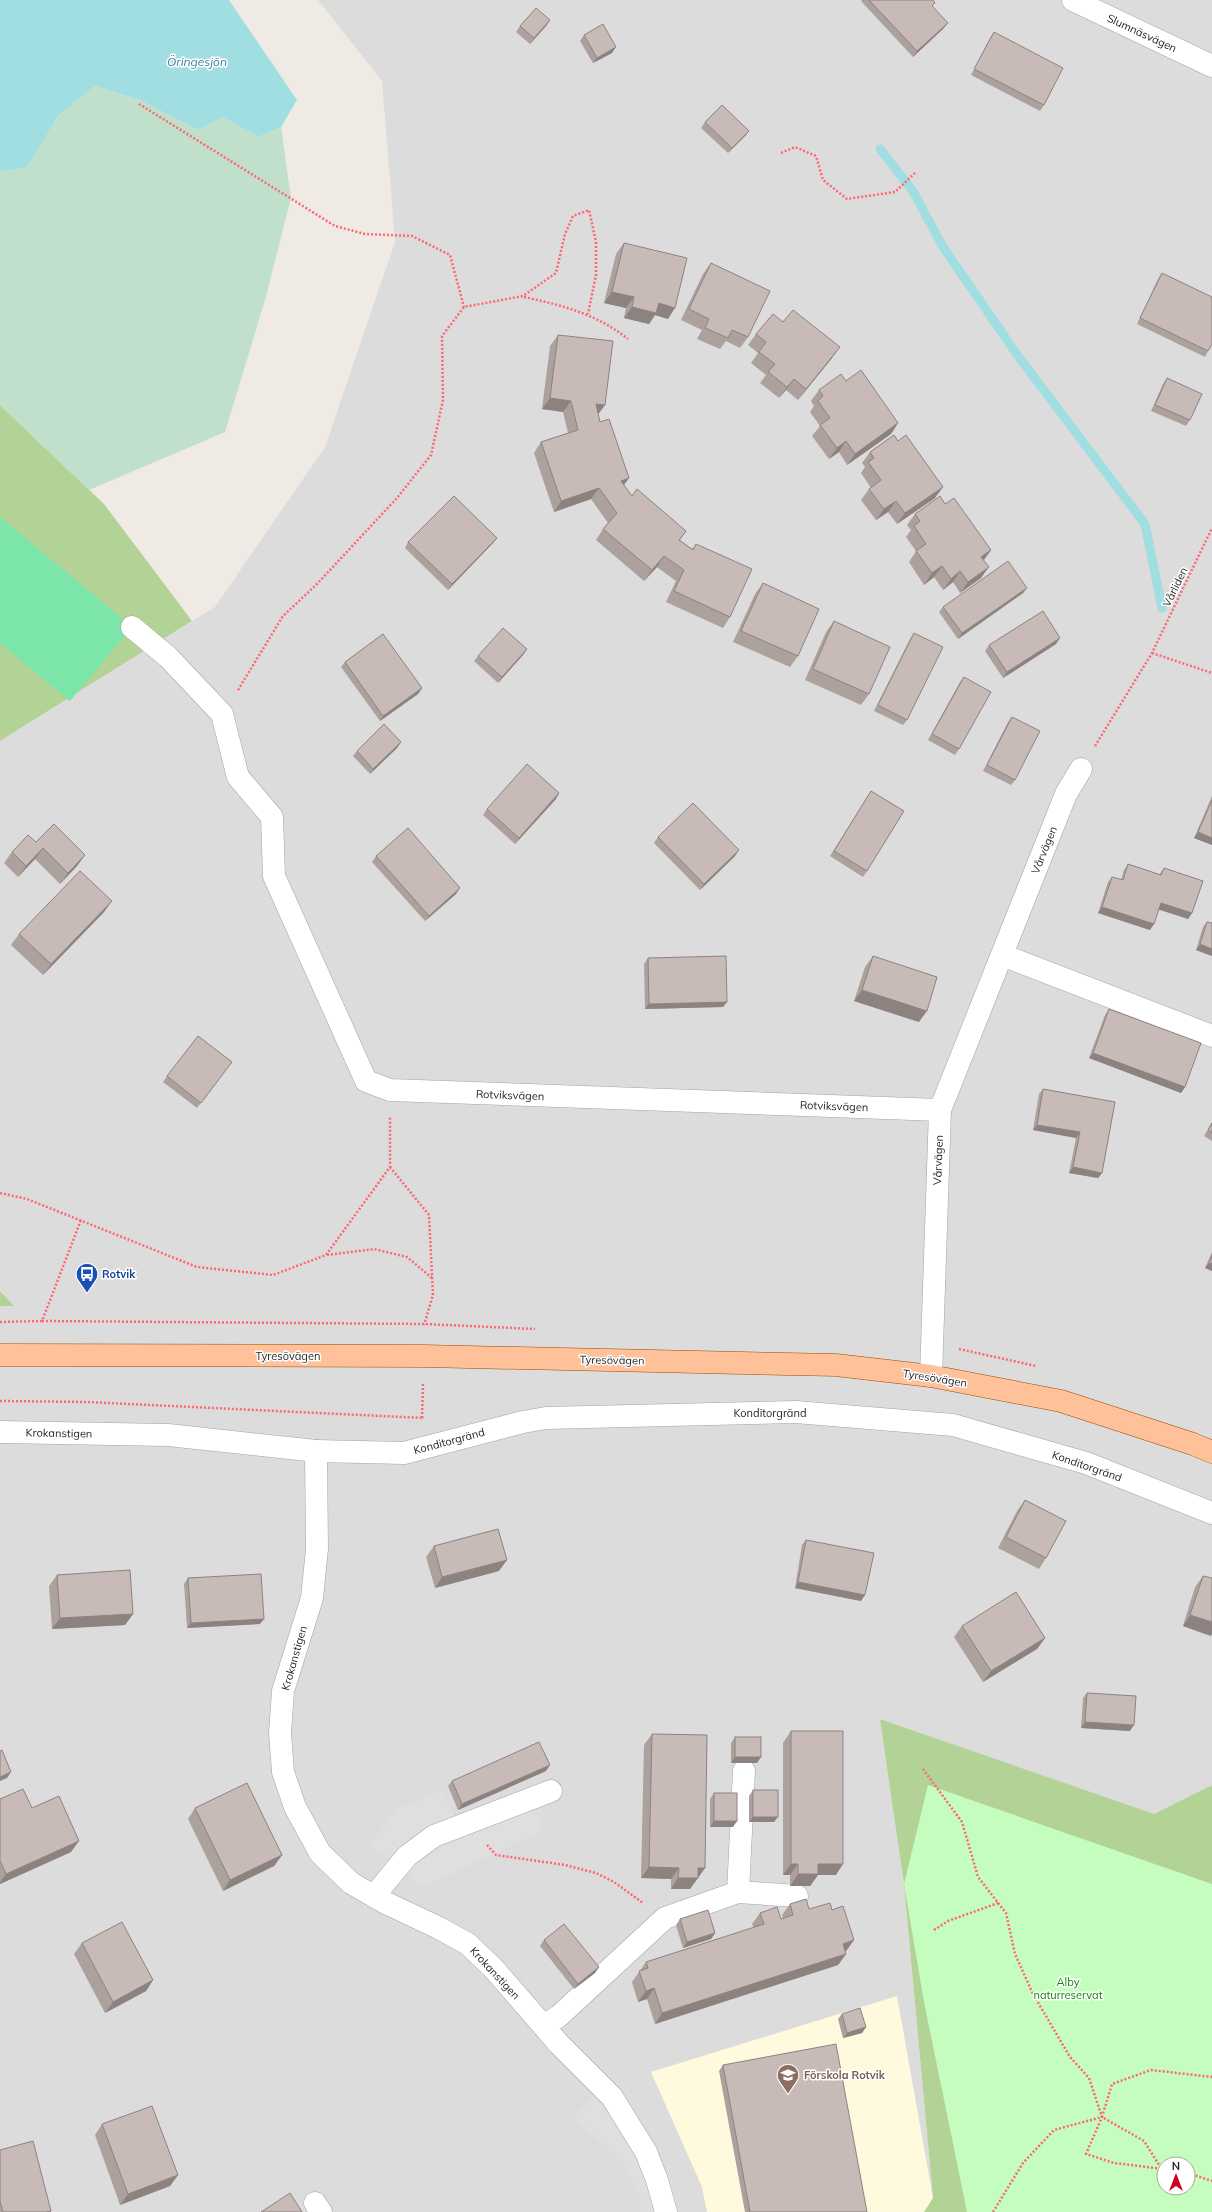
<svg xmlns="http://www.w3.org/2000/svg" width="1212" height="2212" viewBox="0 0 1212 2212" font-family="Mulish,sans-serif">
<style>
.residential{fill:#dddcdc}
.education{fill:#fff9de}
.forest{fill:#b3d396;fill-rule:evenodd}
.wetland{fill:#c0e0cb}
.park{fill:#c4fdbe;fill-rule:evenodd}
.pitch{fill:#7ce5aa}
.parking{fill:#dfdfdf}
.water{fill:#a1dee1}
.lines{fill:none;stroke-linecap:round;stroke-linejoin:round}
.stream{stroke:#a1dee1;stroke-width:9}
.minor-casing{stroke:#a3a3a3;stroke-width:23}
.major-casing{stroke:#994b00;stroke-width:23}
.path{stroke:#ff6672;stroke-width:2.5;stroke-dasharray:2 2;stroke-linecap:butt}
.minor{stroke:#fff;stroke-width:22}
.major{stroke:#ffc19a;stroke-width:22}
.wall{fill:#aca19d}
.shaded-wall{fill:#8c8380}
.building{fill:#c8bbb7;stroke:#8c8380}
.labels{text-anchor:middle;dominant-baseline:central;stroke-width:3;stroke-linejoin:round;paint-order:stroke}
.street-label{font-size:11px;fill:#1f1f1f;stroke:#fff}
.transit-label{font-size:11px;font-weight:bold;fill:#164399;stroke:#fff;text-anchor:start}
.park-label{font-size:11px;fill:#108603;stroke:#fff}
.education-label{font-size:11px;font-weight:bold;fill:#785e54;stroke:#fff;text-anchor:start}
.water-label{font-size:12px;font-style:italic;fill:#3c7e9d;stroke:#fff}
</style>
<rect width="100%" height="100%" fill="#f0eae4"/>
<path class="residential" d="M318,0H1212V1785L1154,1815L881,1719L904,1884L933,2198L924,2212H0V1306L13,1305L0,1291V741L215,607L325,447L395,242L382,81Z"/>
<path class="education" d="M897,1996L933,2198L924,2212H707L702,2187L651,2072Z"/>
<g class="forest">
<path d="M0,405L104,504L192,621L0,741Z"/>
<path d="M0,1291L14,1306H0Z"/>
<path d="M880,1719L1154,1814L1212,1785V2212H924L933,2198L904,1884ZM1164,2164H1188V2188H1164Z"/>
</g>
<path class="wetland" d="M95,86L140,100L198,130L223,117L258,137L281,127L291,198L265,300L225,432L89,490L0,405V172L27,167L59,115Z"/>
<path class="park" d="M928,1785L1212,1884V2212H967L924,2002L904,1884ZM1164,2164H1188V2188H1164Z"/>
<path class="pitch" d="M0,517L132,627L70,701L0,643Z"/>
<g class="parking">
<path d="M441,1789L461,1831L529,1803L544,1829L425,1887L369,1843L397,1809Z"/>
<path d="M596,2094L649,2145L672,2180L678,2212H641L640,2195L621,2161L572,2117Z"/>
</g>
<path class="water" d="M0,0H229L297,100L281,127L258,137L223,117L198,130L140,100L95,86L59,115L27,167L0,172Z"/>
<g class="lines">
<path class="stream" d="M880,149L913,191L943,247L1018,356L1145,524L1162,608"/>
<g class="minor-casing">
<g id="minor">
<path d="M1073,0L1212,66"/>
<path d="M132,627L168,657L222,714L238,777L272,817L274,876L366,1081L390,1090L940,1110"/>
<path d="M1002,955L1212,1036"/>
<path d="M931,1376L940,1110L1066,794L1081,769"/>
<path d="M0,1432L168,1435L316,1451L317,1549L312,1598L283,1691L280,1733L283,1772L295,1807L320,1853L351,1883L384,1902L439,1928L468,1944L494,1969L559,2044L612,2097L646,2152L657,2180L666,2212"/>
<path d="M316,1451L404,1453L523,1422L546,1418L796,1412L953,1425L1086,1463L1212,1513"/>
<path d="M738,1892L797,1896"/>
<path d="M374,1896L407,1856L434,1836L551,1791"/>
<path d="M544,2026L559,2016L665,1918L738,1892L744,1771"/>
<path d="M315,2203L321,2212"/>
</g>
</g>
<g class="major-casing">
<path id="major" d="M0,1355L424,1356L836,1365L931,1376L1061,1401L1193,1444L1212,1452"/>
</g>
<g class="path">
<path d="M139,104L335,226L365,234L412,236L450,255L464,307"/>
<path d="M781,153L795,147L816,156L823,180L847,199L895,192L916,172"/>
<path d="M524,297C561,305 597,314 628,339"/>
<path d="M1152,653L1212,673"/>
<path d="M238,690L283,616L316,585L397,498L431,455L443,400L442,336L464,307L523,296L556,273L565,234L573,216L589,210L596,242V275L588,314"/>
<path d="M1095,746L1152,653L1212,528"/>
<path d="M390,1167L429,1215L433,1295L424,1325"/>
<path d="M0,1193L27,1199L197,1267L273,1275L326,1255L390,1167V1116"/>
<path d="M327,1255L374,1249L407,1257L432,1278"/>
<path d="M42,1321L424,1324L535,1329"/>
<path d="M0,1322L42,1321L81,1220"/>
<path d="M959,1349L1036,1366"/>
<path d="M0,1401L87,1402L424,1418"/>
<path d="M422,1418L423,1384"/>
<path d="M923,1769L962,1822L978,1877L1006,1913L1015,1954L1033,1994L1070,2057L1089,2078L1102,2117L1086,2154L1114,2163L1164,2169"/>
<path d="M487,1845L496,1855L565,1865L596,1873L614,1882L643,1903"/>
<path d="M934,1930L948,1921L998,1903"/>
<path d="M1161,2168L1144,2141L1102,2117L1112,2084L1151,2070L1212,2077"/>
<path d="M1188,2173L1212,2181"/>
<path d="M993,2212L1023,2163L1054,2130L1102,2117"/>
</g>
<use href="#minor" class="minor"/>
<use href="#major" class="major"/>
</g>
<g class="wall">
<path d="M862,0H933V7L944,28L913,57L861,1Z"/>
<path d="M550,20L546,26L530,44L516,32L520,26Z"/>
<path d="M994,32L1044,105L1040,111L971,75L990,38Z"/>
<path d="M584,35L612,53L593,63L580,41Z"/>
<path d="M705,122L749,131L745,136L728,153L701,128Z"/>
<path d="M624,243L668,319L655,315L649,324L624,318L626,308L604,303L616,254Z"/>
<path d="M711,263L748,337L740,348L726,341L720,349L697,339L702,330L681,320L703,274Z"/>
<path d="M1162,273L1208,351L1205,357L1137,324L1158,279Z"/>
<path d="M783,322L832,358L798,400L786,390L779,398L760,383L766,375L751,363L758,353L748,345L756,334Z"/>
<path d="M558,335L598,414L600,422L629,478L624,485L632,496L686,531L680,540L692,549L696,544L730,617L723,628L666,602L676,581L657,567L644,581L596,540L603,529L608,523L591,499L554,512L534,453L541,442L568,433L563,412L542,409L550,346Z"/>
<path d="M1167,378L1190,420L1186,426L1151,411L1163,384Z"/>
<path d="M846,381L898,423L891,434L847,465L839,452L829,459L812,436L820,426L810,412L814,406L811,401L819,390Z"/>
<path d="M898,441L935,498L897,524L888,512L876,520L861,500L869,489L871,488L861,473L865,467L862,463L870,452Z"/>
<path d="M945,504L991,550L984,560L981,578L960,593L953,582L943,590L934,577L924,585L909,562L916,551L906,537L911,530L907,525L915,514Z"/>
<path d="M497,538L493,543L448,590L405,548L408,542Z"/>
<path d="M763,583L798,656L790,667L733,642L755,594Z"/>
<path d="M1027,588L1023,593L958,639L939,612L943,607Z"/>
<path d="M834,621L869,694L861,705L805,680L826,632Z"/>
<path d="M914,633L907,720L903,725L874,711L910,639Z"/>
<path d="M1056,644L1003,678L985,651L989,645Z"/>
<path d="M527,649L523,655L498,683L474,661L478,656Z"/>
<path d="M345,662L422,688L418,694L380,721L341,667Z"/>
<path d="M964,677L959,749L955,755L928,740L960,682Z"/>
<path d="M1012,717L1015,780L1011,785L983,771L1008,722Z"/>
<path d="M401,742L397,748L370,774L353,756L357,751Z"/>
<path d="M871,791L867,871L863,877L830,856Z"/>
<path d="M559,793L556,799L515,844L483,815L487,809Z"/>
<path d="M1212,796V845L1194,838Z"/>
<path d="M658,837L735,856L700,890L654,843Z"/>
<path d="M36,842L85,855L77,866L60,884L35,859L18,877L4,863L12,852Z"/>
<path d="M376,856L456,894L425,921L372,862Z"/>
<path d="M1128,864L1159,875L1164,868L1192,913L1188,919L1159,909L1150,930L1098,913L1108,882L1112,877L1121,880L1124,870Z"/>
<path d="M104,912L43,975L11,945L19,934Z"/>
<path d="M1207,922L1212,923V956L1196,950L1203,927Z"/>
<path d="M873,956L919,1022L854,1001L865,967Z"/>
<path d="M648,958L727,1002L723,1007L645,1009L644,964Z"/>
<path d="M1109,1009L1185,1087L1181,1093L1089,1058L1105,1015Z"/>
<path d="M232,1062L197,1108L163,1082L167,1076Z"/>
<path d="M1043,1089L1115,1102L1102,1173L1098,1178L1069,1173L1076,1138L1033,1130L1039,1094Z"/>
<path d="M1212,1122V1141L1204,1136Z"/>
<path d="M1212,1252V1271L1205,1268Z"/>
<path d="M1025,1500L1046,1558L1039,1569L998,1548L1017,1511Z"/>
<path d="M806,1540L861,1601L795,1588L802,1545Z"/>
<path d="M434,1546L499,1571L435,1588L426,1557Z"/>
<path d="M57,1575L133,1614L125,1625L52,1629L49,1586Z"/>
<path d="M1203,1576L1211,1636L1183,1626L1195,1587Z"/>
<path d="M188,1578L260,1624L187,1628L184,1584Z"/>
<path d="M962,1626L1045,1638L1037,1649L983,1682L954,1637Z"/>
<path d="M1087,1693L1130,1731L1081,1728L1083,1698Z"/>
<path d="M791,1731L836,1875H818L810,1886H790V1875H783V1743Z"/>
<path d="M652,1734L705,1868L690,1889H671V1879L641,1878L644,1745Z"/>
<path d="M735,1737L757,1763H731V1743Z"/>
<path d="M546,1771L458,1810L448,1786L452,1781Z"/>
<path d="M753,1790L774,1822H749V1796Z"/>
<path d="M714,1793L733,1827H710V1799Z"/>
<path d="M0,1799L32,1808L71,1852L0,1884Z"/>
<path d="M195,1808L282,1855L274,1866L223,1891L188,1819Z"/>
<path d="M790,1904L809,1909L832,1910L854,1940L846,1951H845L846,1954L838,1965L655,2024L647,1999L638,2002L632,1982L646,1962L754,1928L752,1924L760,1913L781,1919L783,1918L782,1915Z"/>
<path d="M680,1919L715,1933L711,1939L683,1948L676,1925Z"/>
<path d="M544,1940L599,1967L595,1973L574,1989L540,1946Z"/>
<path d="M82,1943L153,1980L146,1991L105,2013L74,1954Z"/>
<path d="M842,2014L866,2027L862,2033L843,2038L838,2019Z"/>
<path d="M723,2065L867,2212H745L719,2071Z"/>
<path d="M102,2124L178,2175L170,2186L120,2205L95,2135Z"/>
<path d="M0,2150L51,2211L50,2212H0Z"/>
</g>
<g class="shaded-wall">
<path d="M550,20L546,26L530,44L534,38Z"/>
<path d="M948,23L944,28L913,57L917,51Z"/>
<path d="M616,47L612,53L593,63L597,58Z"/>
<path d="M749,131L745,136L728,153L732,148Z"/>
<path d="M612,292L634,297L626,308L604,303Z"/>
<path d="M659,303L675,308L668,319L655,315L649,324L624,318L632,307Z"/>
<path d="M840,347L832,358L798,400L806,389Z"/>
<path d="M794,379L786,390L779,398L787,387Z"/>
<path d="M550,398L571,401L563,412L542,409Z"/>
<path d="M596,404L605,405L597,416Z"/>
<path d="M898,423L891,434L847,465L855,454Z"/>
<path d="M846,441L839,452L829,459L837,448Z"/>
<path d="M629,478L621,489V481Z"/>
<path d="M943,487L935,498L897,524L905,513Z"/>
<path d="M599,488L591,499L554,512L561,501Z"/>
<path d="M896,501L888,512L876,520L884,509Z"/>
<path d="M497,538L493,543L448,590L452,584Z"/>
<path d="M991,550L983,561L981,557Z"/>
<path d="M664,556L657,567L644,581L652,570Z"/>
<path d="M942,566L934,577L924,585L932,573Z"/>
<path d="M989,567L981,578L960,593L968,582Z"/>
<path d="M960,571L953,582L943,590L951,579Z"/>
<path d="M1027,588L1023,593L958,639L962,633Z"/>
<path d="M1060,638L1056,644L1003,678L1007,672Z"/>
<path d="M527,649L523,655L498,683L502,677Z"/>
<path d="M422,688L418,694L380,721L383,716Z"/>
<path d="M401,742L397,748L370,774L373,769Z"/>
<path d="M559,793L556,799L515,844L519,838Z"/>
<path d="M1198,832L1212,838V845L1194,838Z"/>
<path d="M43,848L35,859L18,877L26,866Z"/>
<path d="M739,850L735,856L700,890L704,884Z"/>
<path d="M85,855L77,866L60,884L68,873Z"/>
<path d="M460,888L456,894L425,921L429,916Z"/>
<path d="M112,901L104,912L43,975L51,964Z"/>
<path d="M1161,903L1192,913L1188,919L1157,909Z"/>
<path d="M1102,907L1154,924L1150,930L1098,913Z"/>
<path d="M1200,944L1212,949V956L1196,950Z"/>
<path d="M862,990L927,1011L919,1022L854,1001Z"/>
<path d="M727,1002L723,1007L645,1009L649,1004Z"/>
<path d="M1093,1053L1185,1087L1181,1093L1089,1058Z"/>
<path d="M1037,1125L1080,1132L1076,1138L1033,1130Z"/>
<path d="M1073,1167L1102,1173L1098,1178L1069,1173Z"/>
<path d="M1209,1263L1212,1264V1271L1205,1268Z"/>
<path d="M507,1560L499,1571L435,1588L442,1577Z"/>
<path d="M798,1582L865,1595L861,1601L795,1588Z"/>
<path d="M133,1614L125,1625L52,1629L60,1618Z"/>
<path d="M1190,1615L1212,1622V1634L1211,1636L1183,1626Z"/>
<path d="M264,1619L260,1624L187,1628L191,1623Z"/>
<path d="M1045,1638L1037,1649L983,1682L991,1671Z"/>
<path d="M1085,1722L1134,1725L1130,1731L1081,1728Z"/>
<path d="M735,1757H761L757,1763H731Z"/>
<path d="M550,1765L546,1771L458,1810L462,1804Z"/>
<path d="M11,1772L7,1778L0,1781V1777Z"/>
<path d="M753,1817H778L774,1822H749Z"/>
<path d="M714,1821H737L733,1827H710Z"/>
<path d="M79,1841L71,1852L0,1884V1882L6,1874Z"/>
<path d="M282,1855L274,1866L223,1891L230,1880Z"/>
<path d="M791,1864H798L790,1875H783Z"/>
<path d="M818,1864H843L836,1875H818L810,1886H790L798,1874Z"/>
<path d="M649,1867L679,1868L671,1879L641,1878Z"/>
<path d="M698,1868H705L690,1889H671L678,1878Z"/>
<path d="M715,1933L711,1939L683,1948L687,1942Z"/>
<path d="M854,1940L846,1951L835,1955L843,1944Z"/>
<path d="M846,1954L838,1965L655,2024L662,2013Z"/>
<path d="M599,1967L595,1973L574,1989L578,1984Z"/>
<path d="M153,1980L146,1991L105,2013L113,2002Z"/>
<path d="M654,1988L647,1999L638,2002L646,1991Z"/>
<path d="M866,2027L862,2033L843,2038L847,2033Z"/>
<path d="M178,2175L170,2186L120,2205L128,2194Z"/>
</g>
<g class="building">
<path d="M869,0H933L935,3L932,6L948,23L917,51Z"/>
<path d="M536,8L550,20L534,38L520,26Z"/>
<path d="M603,24L616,47L597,58L584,35Z"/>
<path d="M994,32L1063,68L1044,105L974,69Z"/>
<path d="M722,105L749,131L732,148L705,122Z"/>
<path d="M624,243L687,258L675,308L659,303L656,313L632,307L634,297L612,292Z"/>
<path d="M711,263L770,291L748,337L732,330L728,338L705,328L709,319L689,309Z"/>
<path d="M1162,273L1212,297V344L1208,351L1140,318Z"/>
<path d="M793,310L840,347L806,389L794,379L787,387L768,372L775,364L759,352L766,342L756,334L773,314L783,322Z"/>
<path d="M558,335L613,341L605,405L596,404L600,422L609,419L629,478L621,481L632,496L637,489L686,531L679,540L693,550L696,544L752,569L730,617L674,591L684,570L664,556L652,570L603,529L617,513L599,488L561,501L541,442L578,430L571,401L550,398Z"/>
<path d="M861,370L898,423L855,454L846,441L837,448L820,425L830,418L818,401L823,396L819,390L841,374L846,381Z"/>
<path d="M1167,378L1202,394L1190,420L1155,405Z"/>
<path d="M894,435L898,441L906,435L943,487L905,513L896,501L884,509L869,489L881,480L868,462L874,458L870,452Z"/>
<path d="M454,496L497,538L452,584L408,542Z"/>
<path d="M940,496L945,504L954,498L991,550L981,557L989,567L968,582L960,571L951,579L942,566L932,573L916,551L926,544L914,526L920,521L915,514Z"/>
<path d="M1008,561L1027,588L962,633L943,607Z"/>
<path d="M763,583L819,609L798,656L741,631Z"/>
<path d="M1043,611L1060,638L1007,672L989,645Z"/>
<path d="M834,621L890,647L869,694L813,669Z"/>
<path d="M503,628L527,649L502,677L478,656Z"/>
<path d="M914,633L943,647L907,720L878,705Z"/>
<path d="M383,634L422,688L383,716L345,662Z"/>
<path d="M964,677L991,692L959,749L932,734Z"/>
<path d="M1012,717L1040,731L1015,780L987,765Z"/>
<path d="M384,724L401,742L373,769L357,751Z"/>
<path d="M527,764L559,793L519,838L487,809Z"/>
<path d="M871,791L904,811L867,871L834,851Z"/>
<path d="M1212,800V838L1198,832Z"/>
<path d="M693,803L739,850L704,884L658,837Z"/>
<path d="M54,824L85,855L68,873L43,848L26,866L12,852L28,835L36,842Z"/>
<path d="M408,828L460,888L429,916L376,856Z"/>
<path d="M1128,864L1161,875L1164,868L1203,881L1192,913L1161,903L1154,924L1102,907L1112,877L1123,880Z"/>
<path d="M80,871L112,901L51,964L19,934Z"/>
<path d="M1207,922L1212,923V949L1200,944Z"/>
<path d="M726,956L727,1002L649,1004L648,958Z"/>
<path d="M873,956L937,977L927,1011L862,990Z"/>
<path d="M1109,1009L1201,1043L1185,1087L1093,1053Z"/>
<path d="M198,1036L232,1062L201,1103L167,1076Z"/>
<path d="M1043,1089L1115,1102L1102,1173L1073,1167L1080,1132L1037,1125Z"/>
<path d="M1212,1123V1133L1208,1130Z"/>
<path d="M1212,1255V1264L1209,1263Z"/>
<path d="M1025,1500L1066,1521L1046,1558L1006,1537Z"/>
<path d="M498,1529L507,1560L442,1577L434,1546Z"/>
<path d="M806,1540L874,1553L865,1595L798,1582Z"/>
<path d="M130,1570L133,1614L60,1618L57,1575Z"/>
<path d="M261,1574L264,1619L191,1623L188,1578Z"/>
<path d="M1203,1576L1212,1578V1622L1190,1615Z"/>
<path d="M1016,1592L1045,1638L991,1671L962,1626Z"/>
<path d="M1087,1693L1136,1696L1134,1725L1085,1722Z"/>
<path d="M791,1731H843V1864H818V1874H798V1864H791Z"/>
<path d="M652,1734L707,1735L705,1868H698V1878H678L679,1868L649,1867Z"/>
<rect x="735" y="1737" width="26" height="20"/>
<path d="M539,1742L550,1765L462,1804L452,1781Z"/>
<path d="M2,1750L11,1772L0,1777V1751Z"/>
<path d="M247,1783L282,1855L230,1880L195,1808Z"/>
<path d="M23,1789L32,1808L59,1796L79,1841L6,1874L0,1861V1799Z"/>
<rect x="753" y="1790" width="25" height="27"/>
<rect x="714" y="1793" width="23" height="28"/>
<path d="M806,1899L809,1909L830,1903L832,1910L843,1906L854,1940L843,1944L846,1954L662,2013L654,1988L646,1991L639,1971L648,1968L646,1962L764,1924L760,1913L777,1907L781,1919L793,1915L790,1904Z"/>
<path d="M708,1910L715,1933L687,1942L680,1919Z"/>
<path d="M122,1922L153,1980L113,2002L82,1943Z"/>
<path d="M564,1924L599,1967L578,1984L544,1940Z"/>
<path d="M860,2008L866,2027L847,2033L842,2014Z"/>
<path d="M836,2044L867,2212H750L723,2065Z"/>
<path d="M152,2106L178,2175L128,2194L102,2124Z"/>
<path d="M33,2141L51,2211L46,2212H3L0,2201V2150Z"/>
<path d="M290,2193L302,2212H261Z"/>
</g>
<defs>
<g id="bus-pin" transform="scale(1.15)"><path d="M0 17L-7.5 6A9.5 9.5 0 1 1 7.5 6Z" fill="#1a4fb4" stroke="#fff"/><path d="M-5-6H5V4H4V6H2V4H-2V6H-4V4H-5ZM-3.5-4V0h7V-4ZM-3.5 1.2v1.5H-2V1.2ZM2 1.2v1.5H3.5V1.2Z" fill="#fff"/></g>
<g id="school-pin" transform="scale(1.15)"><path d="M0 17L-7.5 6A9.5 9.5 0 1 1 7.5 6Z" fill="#8d6e63" stroke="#fff"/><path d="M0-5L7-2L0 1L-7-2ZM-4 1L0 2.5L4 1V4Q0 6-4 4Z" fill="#fff"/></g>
</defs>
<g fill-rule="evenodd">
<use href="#bus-pin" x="87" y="1274"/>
<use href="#school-pin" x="788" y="2075"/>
</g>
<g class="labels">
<g class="street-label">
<text transform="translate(1142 33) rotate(25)">Slumnäsvägen</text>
<text transform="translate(1175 587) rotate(-64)">Vårliden</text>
<text transform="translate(1044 850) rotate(-68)">Vårvägen</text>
<text transform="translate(510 1095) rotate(2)">Rotviksvägen</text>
<text transform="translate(834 1106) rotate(2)">Rotviksvägen</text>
<text transform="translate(938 1160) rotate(-88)">Vårvägen</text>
<text x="288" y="1356">Tyresövägen</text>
<text transform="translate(612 1360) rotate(1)">Tyresövägen</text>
<text transform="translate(935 1378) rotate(9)">Tyresövägen</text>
<text x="770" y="1413">Konditorgränd</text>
<text transform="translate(59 1433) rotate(1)">Krokanstigen</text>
<text transform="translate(449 1441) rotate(-15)">Konditorgränd</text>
<text transform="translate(1087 1466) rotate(19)">Konditorgränd</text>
<text transform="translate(294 1658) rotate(-74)">Krokanstigen</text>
<text transform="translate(495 1973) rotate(47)">Krokanstigen</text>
</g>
<g class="transit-label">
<text x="102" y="1274">Rotvik</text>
</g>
<g class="park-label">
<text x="1068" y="1982">Alby<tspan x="1068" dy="13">naturreservat</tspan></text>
</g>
<g class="education-label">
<text x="804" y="2075">Förskola Rotvik</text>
</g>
<g class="water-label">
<text x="197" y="61">Öringesjön</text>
</g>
</g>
<g transform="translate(1176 2176)"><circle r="19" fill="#ffffff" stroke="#a5a5a5"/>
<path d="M0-3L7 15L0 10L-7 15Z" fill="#cd0025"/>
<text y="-6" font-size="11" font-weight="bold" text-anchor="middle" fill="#1f1f1f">N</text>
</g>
</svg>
